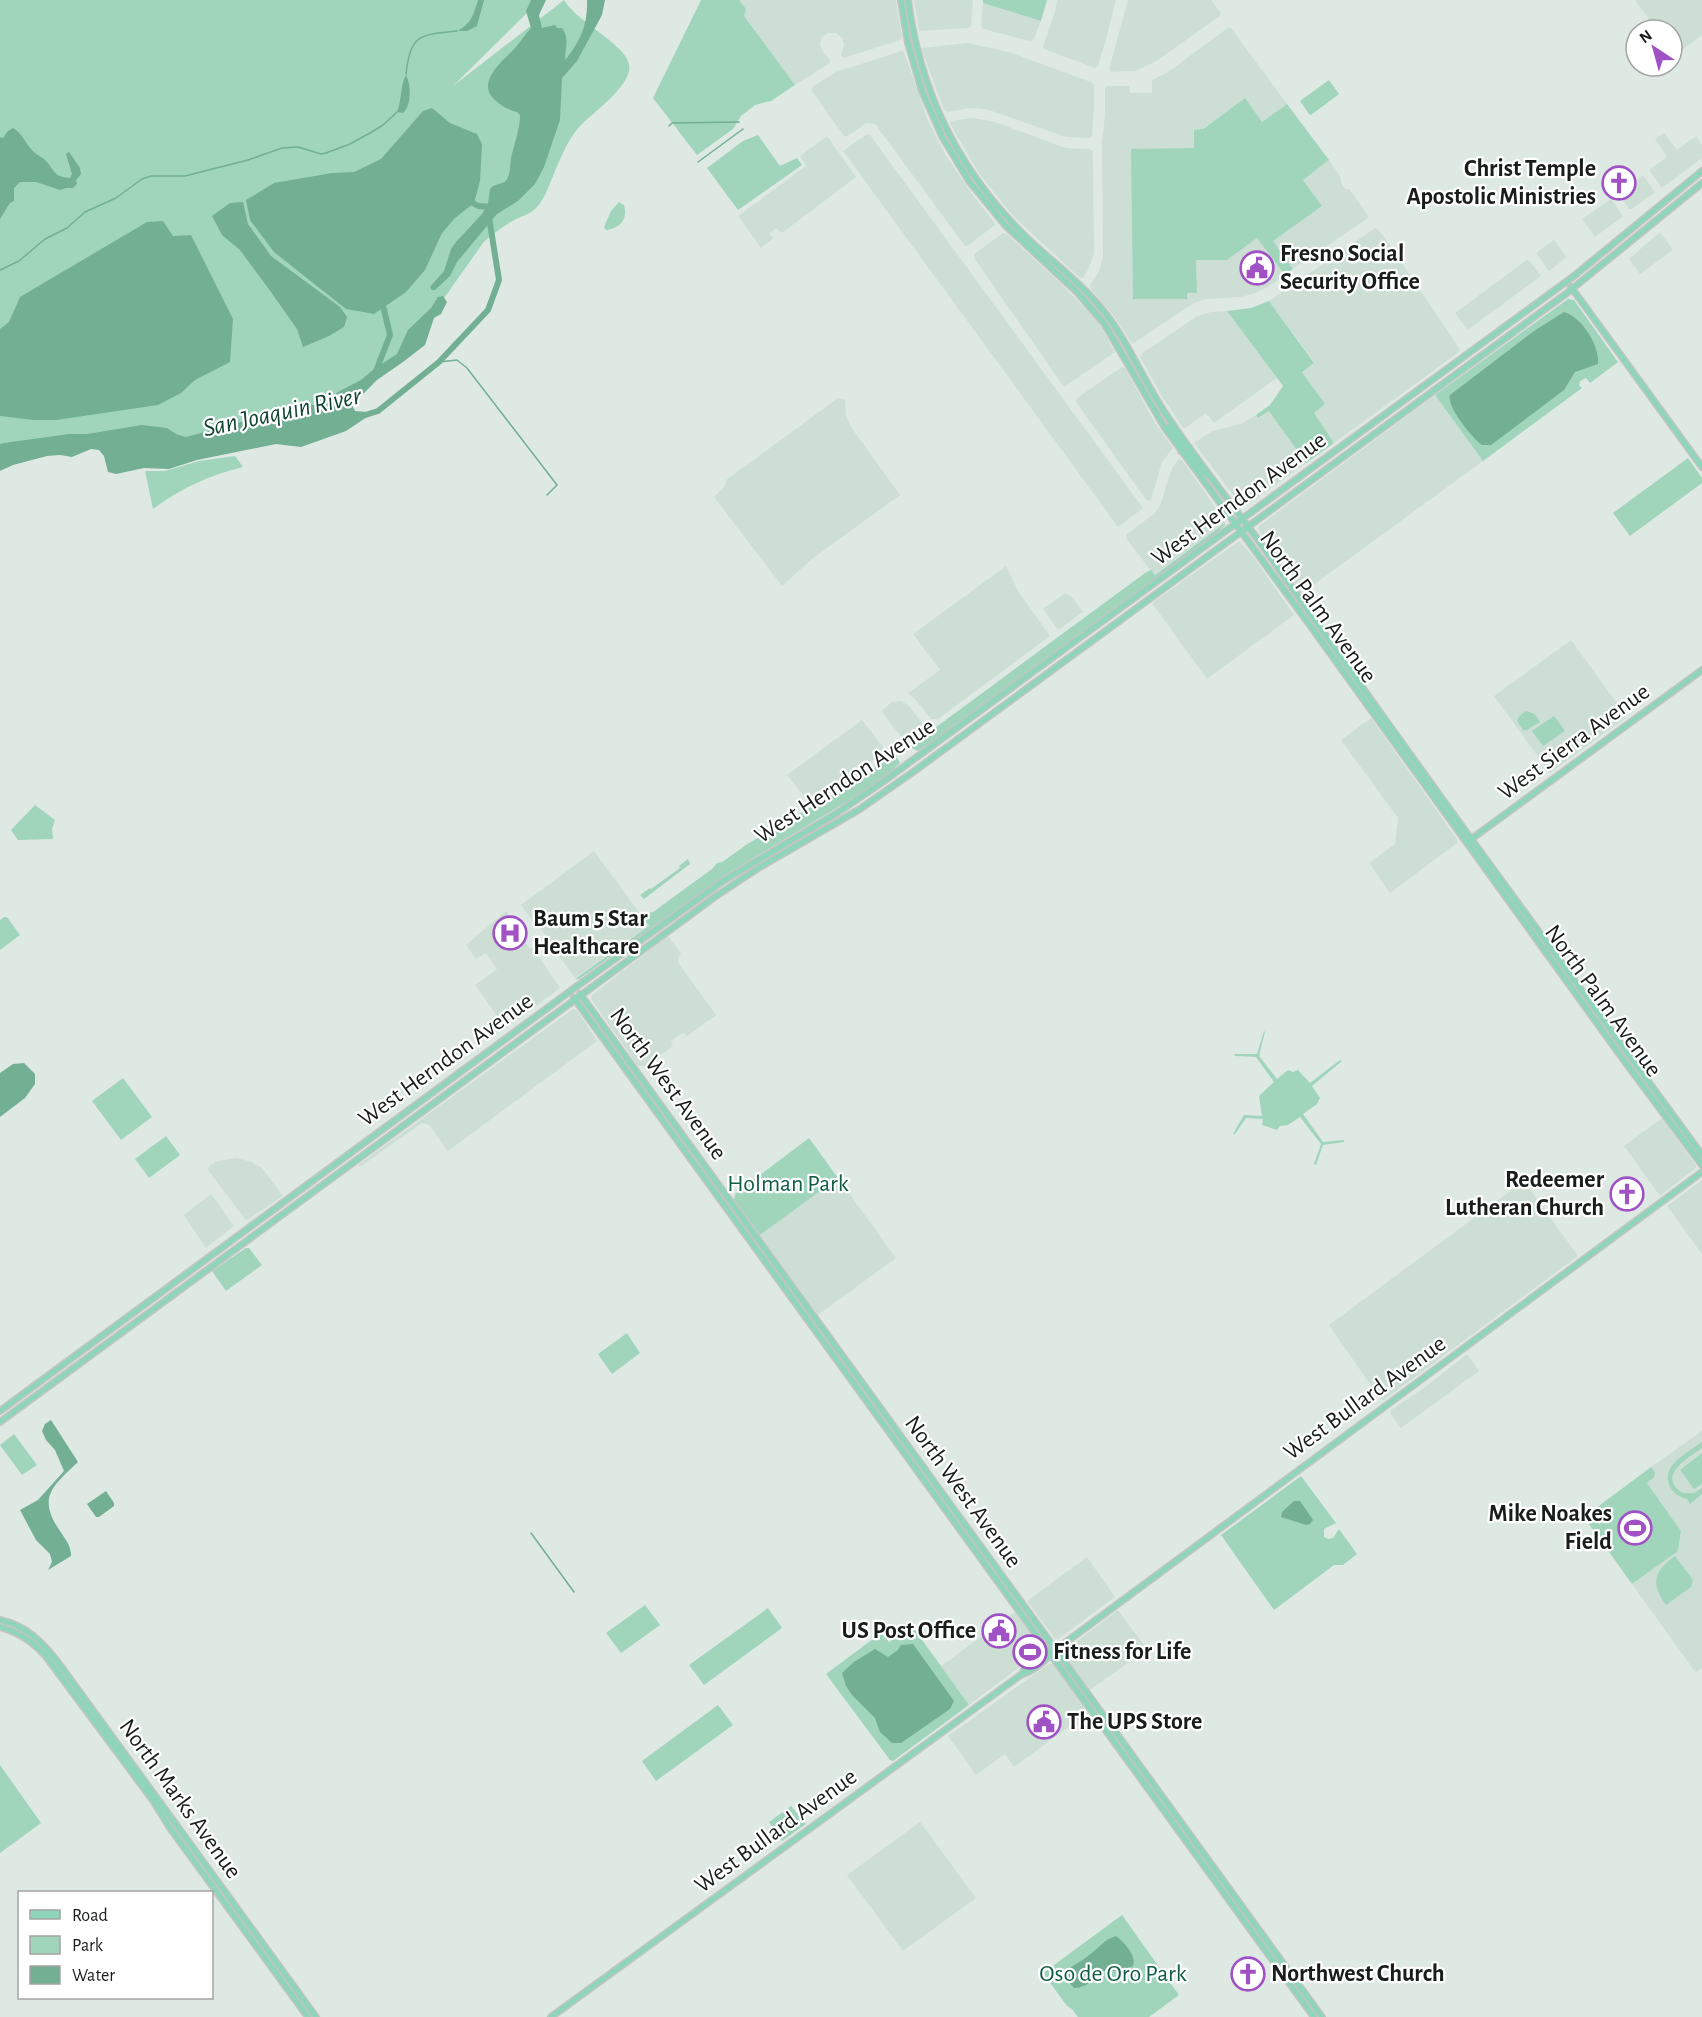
<svg xmlns="http://www.w3.org/2000/svg" width="1702" height="2017" viewBox="0 0 1702 2017" font-family="'Alegreya Sans',sans-serif">
<style>
.built{fill:#cddfd5}
.green{fill:#a0d5bb}
.water{fill:#72af93}
.lines{fill:none;stroke-linecap:round;stroke-linejoin:round}
.stream{stroke:#72af93;stroke-width:1.5}
.river{stroke:#72af93;stroke-width:6}
.major-casing{stroke:#c3c4c3;stroke-width:8}
.major{stroke:#8fd5b9;stroke-width:5}
.labels{text-anchor:middle;dominant-baseline:central;stroke-width:4.5;stroke-linejoin:round;paint-order:stroke}
.poi-label{font-size:24px;font-weight:bold;fill:#181c1a;stroke:#fff;text-anchor:start}
.street-label{font-size:24px;fill:#181c1a;stroke:#fff}
.park-label{font-size:24px;fill:#0f5d42;stroke:#fff}
.water-label{font-size:26px;font-style:italic;fill:#134632;stroke:#fff}
</style>
<rect width="100%" height="100%" fill="#dfe9e4"/>
<g class="built">
<path d="M732,0H896L902,37L900,40L844,58L841,56L844,45L842,38L836,33H828L822,37L820,45L824,54L830,59V63L795,85Z"/>
<path d="M914,0H973L971,26L969,28L919,31Z"/>
<path d="M1057,0H1116L1105,43L1098,66L1095,68L1044,49L1043,46L1055,12Z"/>
<path d="M1128,0H1211L1221,13L1220,16L1155,62L1135,71L1110,72L1109,69Z"/>
<path d="M1635,0H1702V35L1675,55L1672,51V30H1657Z"/>
<path d="M983,3L1041,21L1034,39L1030,41L983,29L981,26Z"/>
<path d="M1229,27L1231,28L1287,104L1262,122L1245,99L1202,129L1194,148L1187,293H1197L1196,260H1227L1257,237L1285,275L1268,287L1253,294L1240,297L1206,299L1194,303L1134,343L1131,342L1113,315L1090,288V285L1099,271L1103,257L1102,142L1105,115V88L1107,86H1129L1130,93H1152V80L1168,72Z"/>
<path d="M968,43L1009,52L1091,82L1094,85V109L1092,136L1089,138L1066,137L989,110L971,108L947,112L944,110L921,48Z"/>
<path d="M901,51L904,52L927,118L945,154L975,198L995,223V225L967,246H965L875,124L866,123L848,136H844L811,90L812,87L836,72Z"/>
<path d="M971,118L992,121L1066,148L1090,149L1093,151L1094,253L1089,268L1083,278H1080L1014,217L980,175L950,124L951,121Z"/>
<path d="M1664,133L1677,150L1696,136L1702,145V158L1662,188L1649,170L1667,157L1655,139Z"/>
<path d="M867,134L870,135L1143,508L1118,527L843,151Z"/>
<path d="M827,136L856,177L782,233L776,228L769,234L774,238L761,248L738,216L806,166L800,156Z"/>
<path d="M1329,160L1341,178V182L1345,189H1349L1368,215V218L1293,269L1272,241L1322,206L1303,180Z"/>
<path d="M1643,175L1655,192L1632,209H1629L1618,193Z"/>
<path d="M1611,199L1622,215V217L1595,237L1582,219Z"/>
<path d="M1375,228L1378,229L1387,241L1460,349L1459,352L1334,443L1313,413L1325,404L1302,372L1314,362L1269,301Z"/>
<path d="M1660,232L1673,250L1640,274L1629,259Z"/>
<path d="M1003,233L1007,234L1057,280L1098,321L1115,352L1064,387L974,258V254Z"/>
<path d="M1554,240L1567,257L1549,271L1536,253Z"/>
<path d="M1528,259L1541,276L1469,329L1466,328L1455,313Z"/>
<path d="M1227,311L1277,378L1214,423L1206,413L1184,429L1163,398L1140,357L1141,354L1197,316L1211,312Z"/>
<path d="M1122,367L1125,368L1155,423L1173,448L1162,462L1151,500L1147,501L1076,402L1077,398Z"/>
<path d="M1435,395L1483,461L1301,594L1290,576V572L1284,561L1281,560L1258,529L1259,526Z"/>
<path d="M838,398L845,400L846,415L851,427L900,495L812,559L782,586L714,497L725,486L726,480Z"/>
<path d="M1269,411L1306,463L1243,508L1194,443L1212,431L1241,424L1256,415L1259,418Z"/>
<path d="M1179,459L1182,460L1205,492L1225,523L1154,575L1126,538L1127,534L1154,514L1160,506L1172,468Z"/>
<path d="M1239,541L1252,555L1294,615L1207,679L1152,603Z"/>
<path d="M1006,566L1018,591L1050,636L938,719H931L915,699L908,693L940,670L913,634Z"/>
<path d="M1065,593L1071,596L1083,612L1058,630L1043,609Z"/>
<path d="M1571,640L1627,717L1550,773L1494,696Z"/>
<path d="M901,701L908,705L924,725L933,728L940,725L909,747L881,711L892,702Z"/>
<path d="M1371,718L1457,839V843L1390,893L1369,863L1395,844L1398,818L1341,740Z"/>
<path d="M862,720L886,751L843,781L807,800L787,775Z"/>
<path d="M594,851L649,926L575,978L545,937V934L540,928L537,927L521,905Z"/>
<path d="M506,911L524,936V940L529,948H533L560,988L506,1028L475,985L497,969L486,953L476,959L466,945Z"/>
<path d="M668,936L681,953L678,959L679,964L716,1015L686,1037L685,1033H683L671,1041L673,1046L646,1066H638L591,999L592,995Z"/>
<path d="M573,1009L577,1010L597,1041L448,1151L429,1125L422,1123L360,1167L358,1165Z"/>
<path d="M1662,1118L1697,1167L1660,1196L1624,1146Z"/>
<path d="M237,1158L252,1162L262,1168L283,1196L249,1219H245L208,1170L209,1166L217,1161Z"/>
<path d="M838,1178L896,1258L818,1315L760,1235Z"/>
<path d="M1702,1180V1254L1667,1206Z"/>
<path d="M1524,1181L1578,1256L1384,1400H1381L1329,1325Z"/>
<path d="M211,1194L234,1226L206,1248L184,1215Z"/>
<path d="M1467,1354L1479,1371L1401,1428L1390,1413L1391,1410L1424,1388Z"/>
<path d="M1702,1431V1668L1696,1673L1632,1584L1678,1551L1681,1531L1647,1483L1655,1472L1651,1467Z"/>
<path d="M1087,1557L1115,1597L1058,1639H1055L1027,1601Z"/>
<path d="M1118,1610L1147,1649L1090,1690L1064,1655V1651Z"/>
<path d="M1015,1612L1041,1648V1651L969,1705L941,1666Z"/>
<path d="M1049,1664H1053L1088,1713L1014,1767L1005,1754L976,1775L948,1736Z"/>
<path d="M920,1822L976,1898L903,1951L847,1875Z"/>
</g>
<g class="green">
<path d="M0,0H540L453,86L564,0C578,23 624,43 629,64C634,84 592,113 579,127C567,141 560,159 553,176C548,187 545,199 536,208C530,214 523,216 516,219C508,223 489,236 483,243L437,308L420,343L325,412L246,438L82,441L0,468Z"/>
<path d="M701,0H739L746,9L744,16L795,85L771,101L755,105L741,116L733,129L697,155L653,98Z"/>
<path d="M983,0H1047L1041,21L983,3Z"/>
<path d="M1329,80L1339,94L1311,115L1309,114L1300,101Z"/>
<path d="M1245,98L1262,122L1287,104L1329,160L1303,180L1322,206L1273,241L1293,269L1285,275L1257,238L1227,260H1196L1197,293H1187V299H1133L1131,149L1194,148V130L1203,129Z"/>
<path d="M758,135L780,166L797,158L802,165L738,210L707,168L743,141Z"/>
<path d="M619,202L624,205C628,220 620,228 606,230L604,227L611,211Z"/>
<path d="M1568,299L1574,300L1618,362L1590,383L1586,378L1580,381L1579,385L1582,388L1483,461L1435,395Z"/>
<path d="M1269,301L1314,363L1302,372L1325,404L1314,413L1334,443L1306,463L1269,411L1258,418L1256,415L1270,405L1283,386L1227,311L1251,308Z"/>
<path d="M235,456L243,467C210,475 181,488 153,509L145,471H165L199,461Z"/>
<path d="M1688,458L1702,478V483L1630,536L1613,513Z"/>
<path d="M1225,523V525L1215,535L946,732L918,751L909,747L1145,573L1151,570L1155,575Z"/>
<path d="M1526,711L1535,714L1540,722L1527,730H1523L1517,721L1519,716Z"/>
<path d="M1554,716L1565,731L1543,746L1532,731Z"/>
<path d="M894,752L900,763L886,776L858,795L729,873L579,979H575L649,926L644,919L649,915L648,913L653,912L712,869L717,863L722,862L749,843L843,789L890,757Z"/>
<path d="M35,805L55,820L52,829L53,839L18,840L11,830Z"/>
<path d="M688,859L690,864L644,899L640,895L650,888L651,889L680,868L679,866Z"/>
<path d="M4,917H7L20,935L0,950V920Z"/>
<path d="M1264,1031L1265,1032L1259,1056L1277,1079L1288,1070L1293,1072L1298,1070L1310,1083L1340,1060L1342,1061L1312,1086L1320,1098L1317,1104L1303,1114L1323,1142L1344,1140V1142L1323,1145L1316,1165L1314,1164L1321,1144L1300,1117L1288,1125L1280,1126L1277,1130L1262,1125L1263,1119L1246,1118L1235,1134H1233L1244,1115L1262,1116L1259,1096L1274,1082L1256,1057L1235,1056L1234,1054H1257Z"/>
<path d="M123,1078L152,1117L121,1140L92,1101Z"/>
<path d="M166,1136L180,1155L149,1178L135,1159Z"/>
<path d="M809,1138L838,1178L760,1235L734,1200L735,1194Z"/>
<path d="M246,1248H249L262,1265L226,1291L212,1271Z"/>
<path d="M627,1333L640,1353L612,1374L598,1354Z"/>
<path d="M14,1434L37,1465L22,1475L0,1445Z"/>
<path d="M1702,1442V1448C1688,1458 1656,1476 1683,1493H1694L1702,1488V1494L1690,1504L1687,1499C1679,1497 1672,1493 1669,1484C1662,1464 1689,1452 1702,1442Z"/>
<path d="M1702,1453V1484L1694,1489L1680,1470Z"/>
<path d="M1651,1467L1655,1472L1654,1477L1647,1483L1681,1531L1678,1551L1632,1584L1584,1517Z"/>
<path d="M1301,1476L1336,1523L1324,1529V1537L1328,1539L1333,1538L1339,1529L1357,1554L1343,1565H1334L1274,1610L1221,1535Z"/>
<path d="M1675,1556L1693,1580L1691,1587L1666,1605C1650,1583 1654,1571 1675,1556Z"/>
<path d="M645,1605L660,1625L621,1653L606,1633Z"/>
<path d="M768,1608L782,1628L704,1685L689,1665Z"/>
<path d="M912,1626L969,1705L893,1761L890,1760L826,1674L881,1633L889,1642Z"/>
<path d="M718,1705L733,1725L656,1781L642,1761Z"/>
<path d="M0,1765L41,1823L0,1853Z"/>
<path d="M791,1806L806,1824L782,1841L769,1822Z"/>
<path d="M1122,1915L1179,1995L1149,2017H1078L1072,2009L1067,2006L1043,1973Z"/>
</g>
<g class="water">
<path d="M478,0H484L477,26L467,31H458C472,22 473,16 478,0Z"/>
<path d="M531,0H546L539,15L542,28L555,25L557,28H562C570,38 565,49 565,60C580,42 588,24 587,0H605L602,15L577,61L562,78L560,120L544,167L535,184L518,201L497,214L491,221L457,262L450,276L435,290H432L430,287L444,271L451,249L456,242L482,214L488,203L490,189L493,186L505,182C512,173 509,164 512,154C515,141 520,129 520,115L517,112C509,110 503,107 496,101C474,83 503,61 516,47C521,40 526,34 531,28L526,11Z"/>
<path d="M406,75C411,85 412,105 403,113L397,112C402,100 400,86 406,75Z"/>
<path d="M432,108L450,123L477,134L482,144L480,181L474,203L455,218L442,233L425,270L406,292L374,314L346,309L274,252L250,220L246,200L274,183L332,173L354,172L381,159L423,111Z"/>
<path d="M13,128C22,133 25,143 32,150C35,154 40,156 44,159C55,169 52,177 70,178L72,174L66,154L69,152L80,168L81,174L76,180L77,184L73,188H66L60,190L36,182H20L14,188V201L10,203L0,219V137L3,138L8,131Z"/>
<path d="M243,202L248,224L271,256L340,307L347,317L344,327L329,336L303,347L297,329L271,292L240,250L222,235L212,216L230,203Z"/>
<path d="M163,221L173,236L191,235L233,319L230,362L195,380L181,393L158,405L56,420H34L0,416V329L9,322L20,297L147,222Z"/>
<path d="M443,296L447,302L441,314L434,318L425,345L403,362L377,380L354,403L353,407L355,411L367,412L370,415L346,431L301,447L276,444L197,460L169,469L144,468L116,474L108,472L104,456L99,450L91,449L72,457L60,455L47,456L13,465L0,471V444L4,443L69,434H87L142,425L167,428L176,434L186,437L252,419L295,403L321,406L338,392L361,380L374,369L397,354L408,330L431,308L438,297Z"/>
<path d="M1564,312C1582,317 1600,346 1598,364L1575,372L1564,390L1491,445H1482C1472,438 1446,406 1450,395L1534,331Z"/>
<path d="M24,1063L35,1074V1084L25,1098L0,1117V1073L13,1064Z"/>
<path d="M51,1420L78,1462C50,1488 37,1499 62,1534C67,1542 71,1546 71,1556L48,1570L52,1562L50,1554L36,1540L20,1510L38,1500L64,1471L55,1450L46,1440L42,1431L45,1424Z"/>
<path d="M106,1491L114,1503V1506L99,1517H96L87,1504Z"/>
<path d="M1294,1501H1300L1313,1520L1310,1524L1306,1525L1281,1517L1282,1512Z"/>
<path d="M913,1644L954,1701L950,1709L901,1743H892L880,1732L875,1718L852,1695L846,1686L842,1673L854,1662L875,1649L888,1657L898,1650L901,1645Z"/>
<path d="M1116,1936C1124,1942 1137,1956 1133,1966L1122,1971H1101C1095,1980 1085,1988 1074,1988L1066,1978L1065,1973C1073,1964 1080,1963 1088,1956C1098,1949 1103,1940 1116,1936Z"/>
</g>
<g class="lines">
<g class="stream">
<path d="M406,74C410,33 421,35 457,31"/>
<path d="M669,126L672,123L739,122"/>
<path d="M698,162L743,129"/>
<path d="M0,270L19,261L45,239L67,228L85,212L116,198L142,179L151,176H185L248,160L282,148L298,147L321,154L326,153L350,144L370,133L383,125L397,112"/>
<path d="M439,362L457,360L467,368L557,485L547,495"/>
<path d="M531,1533L574,1592"/>
</g>
<g class="river">
<path d="M466,199L478,206L493,207"/>
<path d="M376,371L390,335L382,301"/>
<path d="M362,416L378,411L439,362L488,310L499,280L489,217"/>
</g>
<g class="major-casing">
<g id="major">
<path d="M901,0L908,43L922,91L943,138L969,181L1005,225L1077,292L1104,323L1165,428L1304,617L1623,1059L1702,1165"/>
<path d="M908,0C920,93 958,171 1026,237C1054,264 1088,288 1111,321C1133,352 1147,388 1169,419C1202,468 1240,514 1274,562C1413,762 1558,958 1702,1155"/>
<path d="M1571,287L1702,467"/>
<path d="M1169,427L1182,445L1189,447"/>
<path d="M1181,451C1194,452 1198,470 1209,476"/>
<path d="M1470,840L1702,670"/>
<path d="M580,994L1322,2017"/>
<path d="M574,998L1314,2017"/>
<path d="M0,1411L580,984L723,881L837,813L884,781L1574,276L1702,171"/>
<path d="M0,1422L716,896L760,867L860,809L913,772L1567,293L1702,183"/>
<path d="M0,1620C26,1626 41,1641 57,1661L316,2017"/>
<path d="M0,1627C19,1632 32,1641 45,1655L152,1799L170,1828L308,2017"/>
<path d="M1022,1674C1025,1666 1040,1654 1050,1654"/>
<path d="M551,2017L1022,1674C1031,1672 1045,1662 1050,1654L1702,1172"/>
</g>
</g>
<use href="#major" class="major"/>
</g>
<defs>
<g id="church-ring" transform="scale(1.725)"><circle r="9.5" fill="#fff" stroke="#a052c4" stroke-width="1.5"/><path d="M-1.2-6h2.4v3.5h3.3v2.4h-3.3V6h-2.4V-.1h-3.3v-2.4h3.3Z" fill="#a052c4"/></g>
<g id="civic-ring" transform="scale(1.725)"><circle r="9.5" fill="#fff" stroke="#a052c4" stroke-width="1.5"/><path d="M-.6-6.5H3V-4.5H.6V-3L4-1V1h2V6H-6V1h2V-1L-.6-3ZM-1.2 2.5V6h2.4V2.5Z" fill="#a052c4"/></g>
<g id="hospital-ring" transform="scale(1.725)"><circle r="9.5" fill="#fff" stroke="#a052c4" stroke-width="1.5"/><path d="M-5-5h3v3.5h4V-5h3V5h-3V1.5h-4V5h-3Z" fill="#a052c4"/></g>
<g id="stadium-ring" transform="scale(1.725)"><circle r="9.5" fill="#fff" stroke="#a052c4" stroke-width="1.5"/><path d="M0-5a6.5 5 0 1 0 0 10a6.5 5 0 1 0 0-10ZM-3.5-1.8h7v3.6h-7Z" fill="#a052c4"/></g>
</defs>
<g fill-rule="evenodd">
<use href="#church-ring" x="1619" y="183"/>
<use href="#civic-ring" x="1257" y="268"/>
<use href="#hospital-ring" x="510" y="933"/>
<use href="#church-ring" x="1627" y="1194"/>
<use href="#stadium-ring" x="1635" y="1528"/>
<use href="#civic-ring" x="999" y="1631"/>
<use href="#stadium-ring" x="1030" y="1652"/>
<use href="#civic-ring" x="1044" y="1722"/>
<use href="#church-ring" x="1248" y="1974"/>
</g>
<g class="labels">
<g class="poi-label">
<text x="1596" y="169" text-anchor="end">Christ Temple<tspan x="1596" dy="28">Apostolic Ministries</tspan></text>
<text x="1280" y="254">Fresno Social<tspan x="1280" dy="28">Security Office</tspan></text>
<text x="533" y="919">Baum 5 Star<tspan x="533" dy="28">Healthcare</tspan></text>
<text x="1604" y="1180" text-anchor="end">Redeemer<tspan x="1604" dy="28">Lutheran Church</tspan></text>
<text x="1612" y="1514" text-anchor="end">Mike Noakes<tspan x="1612" dy="28">Field</tspan></text>
<text x="976" y="1631" text-anchor="end">US Post Office</text>
<text x="1053" y="1652">Fitness for Life</text>
<text x="1067" y="1722">The UPS Store</text>
<text x="1271" y="1974">Northwest Church</text>
</g>
<g class="street-label">
<text transform="translate(1239 499) rotate(-36)">West Herndon Avenue</text>
<text transform="translate(1318 607) rotate(54)">North Palm Avenue</text>
<text transform="translate(1574 742) rotate(-36)">West Sierra Avenue</text>
<text transform="translate(845 781) rotate(-33)">West Herndon Avenue</text>
<text transform="translate(1603 1001) rotate(54)">North Palm Avenue</text>
<text transform="translate(446 1060) rotate(-36)">West Herndon Avenue</text>
<text transform="translate(668 1084) rotate(54)">North West Avenue</text>
<text transform="translate(1365 1398) rotate(-36)">West Bullard Avenue</text>
<text transform="translate(963 1492) rotate(54)">North West Avenue</text>
<text transform="translate(180 1799) rotate(54)">North Marks Avenue</text>
<text transform="translate(776 1831) rotate(-36)">West Bullard Avenue</text>
</g>
<g class="park-label">
<text x="788" y="1184">Holman Park</text>
<text x="1113" y="1974">Oso de Oro Park</text>
</g>
<g class="water-label">
<text transform="translate(282 412) rotate(-12)">San Joaquin River</text>
</g>
</g>
<rect x="18" y="1891" width="195" height="108" fill="#ffffff" stroke="#a3a4a3" stroke-width="1.5"/>
<rect x="30" y="1910" width="30" height="9" fill="#8fd5b9" stroke="#a3a4a3" stroke-width="1.5"/>
<text x="72" y="1921" font-size="18" fill="#181c1a">Road</text>
<rect x="30" y="1936" width="30" height="18" fill="#a0d5bb" stroke="#a3a4a3" stroke-width="1.5"/>
<text x="72" y="1951" font-size="18" fill="#181c1a">Park</text>
<rect x="30" y="1966" width="30" height="18" fill="#72af93" stroke="#a3a4a3" stroke-width="1.5"/>
<text x="72" y="1981" font-size="18" fill="#181c1a">Water</text>
<g transform="translate(1654 48) rotate(324)"><circle r="28" fill="#ffffff" stroke="#a3a4a3" stroke-width="1.5"/>
<path d="M0-4.5L10 22L0 15L-10 22Z" fill="#a052c4"/>
<text y="-9" font-size="16" font-weight="bold" text-anchor="middle" fill="#181c1a">N</text>
</g>
</svg>
